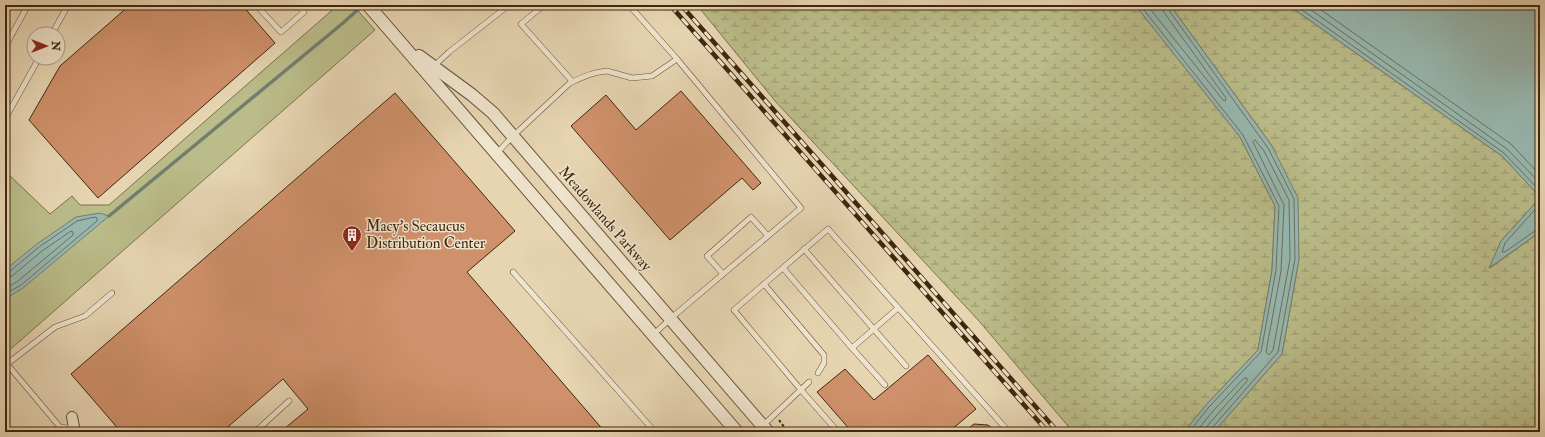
<svg xmlns="http://www.w3.org/2000/svg" width="1545" height="437" viewBox="0 0 1545 437" font-family="'IM FELL Double Pica',serif">
<style>
.green{fill:#babc89;stroke:#7d724c}
.wetland{fill:url(#wetland-marsh);stroke:#7d724c}
.water{fill:#97b8b0;stroke:#747e70}
.lines{fill:none;stroke-linecap:round;stroke-linejoin:round}
.shore{stroke:#6c7060;stroke-width:1}
.stream{stroke:#747e70;stroke-width:3.5}
.building{fill:#cf916b;stroke:#40270f}
.service-casing{stroke:#6a5238;stroke-width:6}
.minor-casing{stroke:#6a5238;stroke-width:12}
.tertiary-casing{stroke:#6a5238;stroke-width:14}
.path{stroke:#40270f;stroke-width:2;stroke-dasharray:3 2;stroke-linecap:butt}
.service{stroke:#efe4cd;stroke-width:5}
.minor{stroke:#efe4cd;stroke-width:10}
.tertiary{stroke:#efe4cd;stroke-width:12}
.rail-casing{stroke:#40270f;stroke-width:4.5}
.rail{stroke:#efe4cd;stroke-width:3;stroke-dasharray:9;stroke-linecap:butt}
.labels{text-anchor:middle;dominant-baseline:central;stroke-width:3;stroke-linejoin:round;paint-order:stroke}
.street-label{font-size:15px;fill:#40270f;stroke:#efe4cd}
.poi-label{font-size:15px;fill:#40270f;stroke:#efe4cd;text-anchor:start}
</style>
<defs>
<pattern id="wetland-marsh" width="20" height="14" patternUnits="userSpaceOnUse"><rect width="20" height="14" fill="#babc89"/><path d="M1 5h8M5 5V1M11 12h8M15 12V8" fill="none" stroke="#99996e"/></pattern>
</defs>
<rect width="100%" height="100%" fill="#e7d5b2"/>
<filter id="stains"><feTurbulence type="fractalNoise" baseFrequency=".005" numOctaves="4"/><feColorMatrix values="0 0 0 0 .2 0 0 0 0 .09 0 0 0 0 .02 0 0 0 .5 -.17"/></filter>
<radialGradient id="worn" r=".72"><stop offset=".6" stop-color="#630" stop-opacity="0"/><stop offset="1" stop-color="#630" stop-opacity=".3"/></radialGradient>
<path class="green" d="M338,5H353L375,30L5,354V171L50,214L72,196L80,205H109Z"/>
<g class="wetland">
<path d="M697,5H1135L1240,137L1275,206L1272,270L1258,350L1206,405L1184,432H1073L979,321L775,101Z"/>
<path d="M1170,5H1288L1502,156L1540,197V198L1501,241L1490,268L1540,232V432H1214L1282,354L1299,259L1272,146Z"/>
</g>
<g class="water">
<path d="M1135,5H1170L1272,146L1298,198L1299,259L1282,354L1214,432H1184L1206,405L1258,350L1272,270L1275,206L1240,137Z"/>
<path d="M1288,5H1540V197L1502,156Z"/>
<path d="M1540,198V232L1489,268L1501,241Z"/>
<path d="M100,213L109,216L23,288L5,299V270L37,244L76,217Z"/>
</g>
<g class="lines">
<g class="shore">
<path d="M1140,5L1243,135L1279,206L1276,270L1261,352L1209,407L1189,432"/>
<path d="M1147,5L1223,100L1225,101L1226,98L1163,11L1162,5"/>
<path d="M1167,5L1168,9L1268,148L1294,199L1295,259L1278,352L1212,428L1211,432"/>
<path d="M1295,5L1504,153L1540,191"/>
<path d="M1304,5L1507,149L1540,183"/>
<path d="M1314,5L1511,144L1540,175"/>
<path d="M1255,140L1264,151L1289,200L1290,259L1273,350L1269,355L1266,352L1281,271L1284,205L1253,142Z"/>
<path d="M1540,204L1505,243L1502,252H1505L1536,230L1540,229"/>
<path d="M5,273L9,272L39,247L77,221L95,217L97,218V221L21,285L5,294"/>
<path d="M5,278L12,276L42,251L71,231L73,232V235L18,281L5,289"/>
<path d="M1196,432L1213,411L1244,378H1247V381L1208,425L1206,432"/>
</g>
<path class="stream" d="M109,216L343,23L363,5"/>
</g>
<g class="building">
<path d="M130,5H242L275,43L98,198L29,120L60,66Z"/>
<path d="M681,91L761,183L753,190L742,178L670,240L571,126L606,95L636,130Z"/>
<path d="M395,93L515,231L467,272L605,432H286L284,429L308,409L283,379L222,432H121L71,374Z"/>
<path d="M928,355L976,409L951,430L952,432H852L817,392L845,369L874,400Z"/>
<path d="M974,424L988,425L997,432H959L963,428L965,431Z"/>
</g>
<g class="lines">
<g class="service-casing">
<g id="service">
<path d="M256,5L281,32L304,12L298,5"/>
<path d="M629,5L677,59L801,208L670,319L653,335"/>
<path d="M52,34L68,5"/>
<path d="M5,47L28,5"/>
<path d="M434,66L449,52L509,5"/>
<path d="M570,83C583,77 593,72 607,71L632,78L652,76L677,59"/>
<path d="M5,119L39,58"/>
<path d="M497,153L513,136L572,81L521,24L544,5"/>
<path d="M804,249L906,366"/>
<path d="M783,268L852,348L898,308"/>
<path d="M513,272L655,432"/>
<path d="M723,274L707,256L751,217L768,236"/>
<path d="M764,284L824,355V363L818,373"/>
<path d="M852,348L885,385"/>
<path d="M75,429L60,427L7,364L55,327L85,316L112,293"/>
<path d="M255,432L289,401"/>
<path d="M756,432L809,382"/>
<path d="M838,432L801,390L734,310L828,229L1009,432"/>
</g>
</g>
<g class="minor-casing">
<path id="minor" d="M72,417L75,432"/>
</g>
<g class="tertiary-casing">
<g id="tertiary">
<path d="M368,5L737,432"/>
<path d="M419,56L472,95L493,113L768,432"/>
</g>
</g>
<path class="path" d="M779,420L788,432"/>
<use href="#service" class="service"/>
<use href="#minor" class="minor"/>
<use href="#tertiary" class="tertiary"/>
<g class="rail-casing">
<g id="rail">
<path d="M670,5L1048,432"/>
<path d="M681,5L1058,432"/>
</g>
</g>
<use href="#rail" class="rail"/>
</g>
<defs>
<g id="building-pin" transform="scale(1)"><path d="M0 17L-7.5 6A9.5 9.5 0 1 1 7.5 6Z" fill="#8f2418" stroke="#efe4cd"/><path d="M-4-6H4V6H1V3H-1V6H-4ZM-2.5-4.3h1.7v1.8h-1.7ZM.8-4.3h1.7v1.8H.8ZM-2.5-1h1.7V.8h-1.7ZM.8-1h1.7V.8H.8Z" fill="#fff"/></g>
</defs>
<g fill-rule="evenodd">
<use href="#building-pin" x="352" y="235"/>
</g>
<g class="labels">
<g class="street-label">
<text transform="translate(605 219) rotate(49)">Meadowlands Parkway</text>
</g>
<g class="poi-label">
<text x="366" y="226">Macy's Secaucus<tspan x="366" dy="17">Distribution Center</tspan></text>
</g>
</g>
<rect width="1545" height="437" fill="none" stroke="#e7d5b2" stroke-width="20"/>
<rect x="6" y="6" width="1533" height="425" fill="none" stroke="#40270f" stroke-width="2"/>
<rect x="10" y="10" width="1525" height="417" fill="none" stroke="#40270f"/>
<g transform="translate(46 46) rotate(90)"><circle r="19" fill="#efe4cd" stroke="#a99881"/>
<path d="M0-3L7 15L0 10L-7 15Z" fill="#8f2418"/>
<text y="-6" font-size="11" font-weight="bold" text-anchor="middle" fill="#40270f">N</text>
</g>
<rect width="100%" height="100%" filter="url(#stains)"/>
<rect width="100%" height="100%" fill="url(#worn)"/>
</svg>
